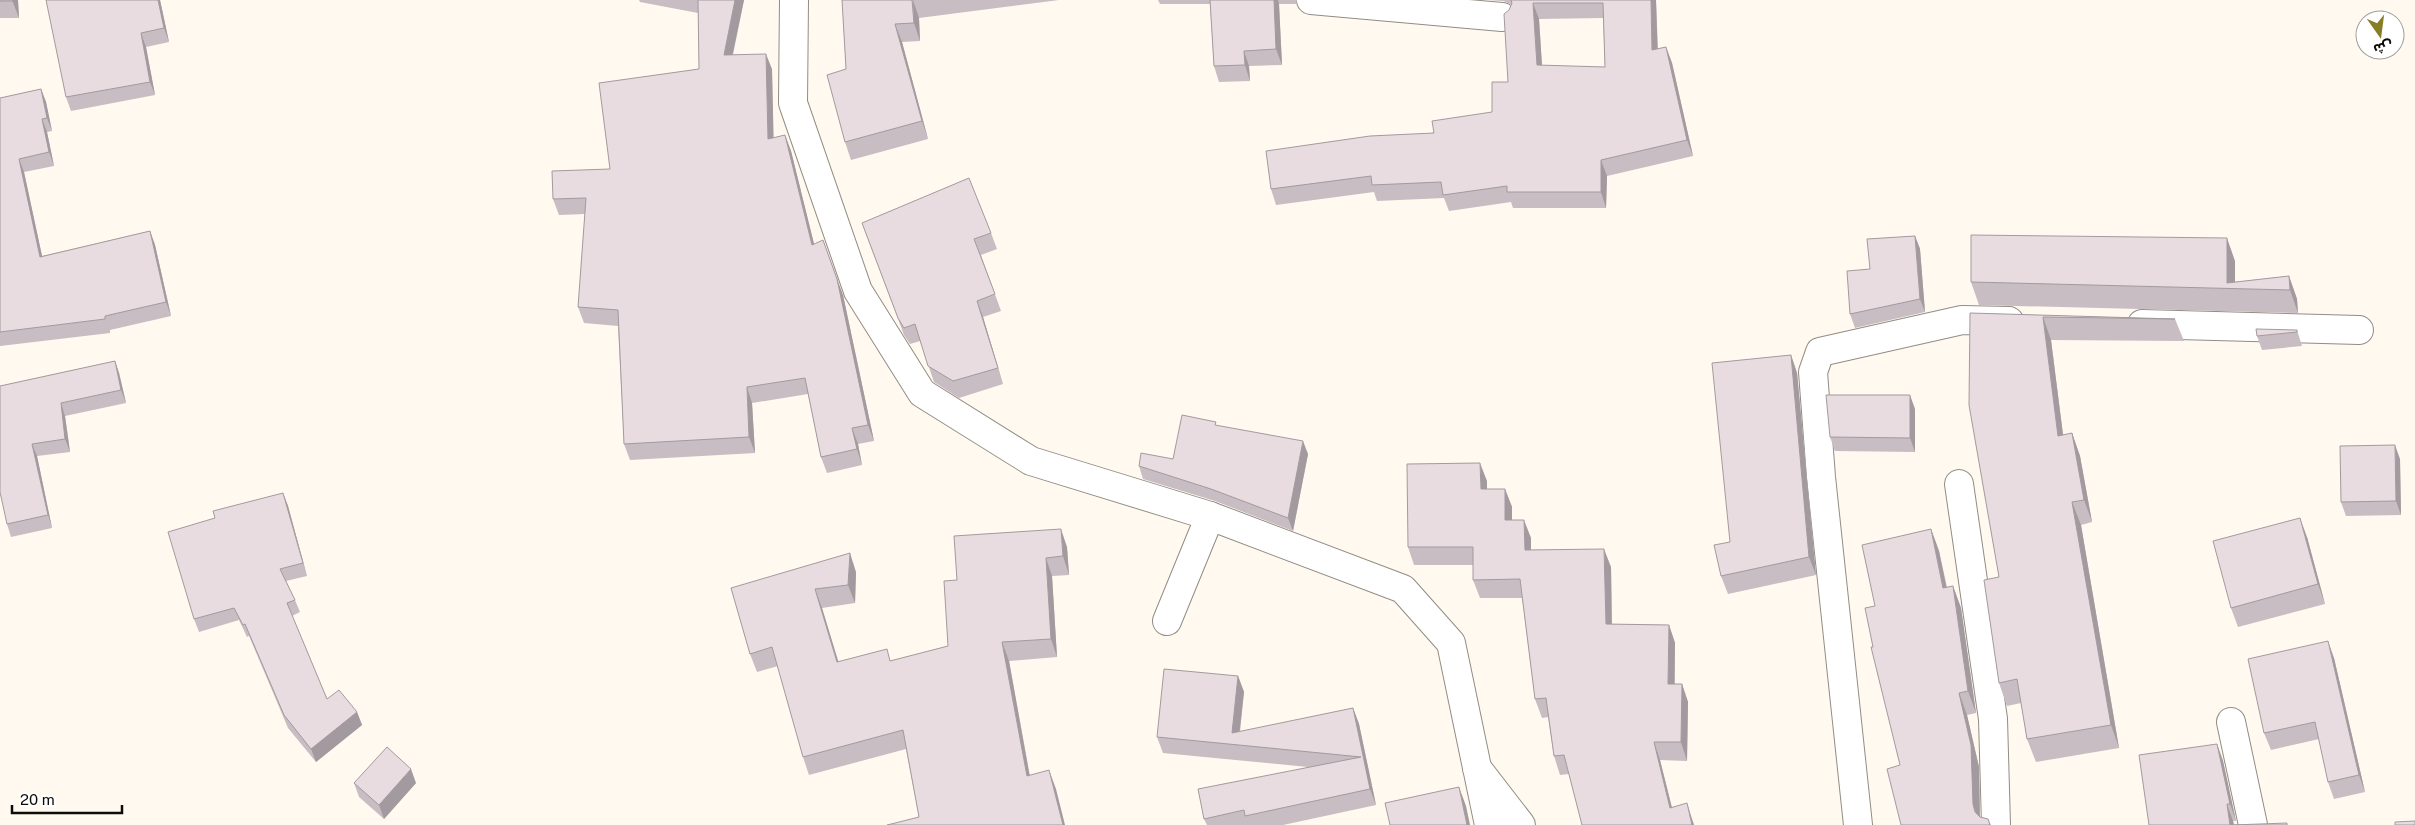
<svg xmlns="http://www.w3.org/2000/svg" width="2415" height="825" viewBox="0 0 2415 825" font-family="'Public Sans','Noto Sans Arabic',sans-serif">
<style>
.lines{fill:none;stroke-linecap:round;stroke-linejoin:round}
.street-casing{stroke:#928d84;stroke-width:30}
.secondary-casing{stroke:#928d84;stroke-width:30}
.street{stroke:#fff;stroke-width:28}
.secondary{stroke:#fff;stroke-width:28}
.wall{fill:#c8bdc2;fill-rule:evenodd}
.shaded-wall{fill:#a29a9e}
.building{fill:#e8dce1;stroke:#a29a9e;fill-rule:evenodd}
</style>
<rect width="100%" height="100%" fill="#fff9ef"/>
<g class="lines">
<g class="street-casing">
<g id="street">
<path d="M1311,0L1502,17"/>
<path d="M2142,324L2359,330"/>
<path d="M1959,484L1993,719L1996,825"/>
<path d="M1167,621L1210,516"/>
<path d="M2231,722L2253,825"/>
<path d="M1477,768L1521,825"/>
<path d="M1858,825L1821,477L1813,372L1820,352L1962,320L2009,321"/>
</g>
</g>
<g class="secondary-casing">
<path id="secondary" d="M794,0L793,103L858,291L922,393L1031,461L1210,516L1403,589L1451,643L1489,825"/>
</g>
<use href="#street" class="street"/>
<use href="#secondary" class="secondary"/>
</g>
<g class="wall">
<path d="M0,0H18L19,18H0Z"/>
<path d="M160,0L169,42L146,47L155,95L71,111L66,97Z"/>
<path d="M639,0H744L733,55L772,69L773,138L785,135L791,151L814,244L843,295L874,441L858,444L862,465L827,473L821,457L808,394L752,403L755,453L630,460L624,444L618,326L584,323L578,307L585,214L559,215L553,199L610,169L699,69L698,13L640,2Z"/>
<path d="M842,0H1059L919,18L920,41L902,42L928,139L851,160L845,142L846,69Z"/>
<path d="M1158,0H1297L1296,4H1279L1282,65L1249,66L1250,81L1219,82L1214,66L1210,4H1160Z"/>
<path d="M1487,0H1656L1658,49L1666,47L1672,63L1693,156L1607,176L1606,208H1513L1511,202L1449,211L1444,198L1377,201L1374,192L1276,205L1271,189L1492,112L1508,82L1509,10L1511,4L1503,1ZM1603,18L1605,67L1542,66L1539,19Z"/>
<path d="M41,89L46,102L52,131L47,132L54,166L24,172L42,256L150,231L155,245L171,316L110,330V333L0,346V98Z"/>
<path d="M862,223L991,233L997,249L981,255L1001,311L983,317L1003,384L959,398L934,382L920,341L910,344L904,335Z"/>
<path d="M1915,236L1920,249L1925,312L1855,328L1850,314L1870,269Z"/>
<path d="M2235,261V282L2289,276L2297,299L2298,313L1979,305L1971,282Z"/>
<path d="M1970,313L2175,319L2184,341L2051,340L2063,435L2072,433L2080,456L2092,522L2081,525L2119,748L2036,762L2027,739L2021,703L2007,706L1999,683V577Z"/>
<path d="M2297,330L2302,346L2262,350L2257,336Z"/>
<path d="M1791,355L1797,373L1816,575L1728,594L1721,576L1730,542Z"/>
<path d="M115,361L119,373L126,403L65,416L70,452L37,456L52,528L11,537L7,524L0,386Z"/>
<path d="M1915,409V452L1835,451L1830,437Z"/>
<path d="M1217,426L1308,454L1293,531L1215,501L1143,479L1139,466L1173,459Z"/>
<path d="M2400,459L2401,515L2346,516L2341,502Z"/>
<path d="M1487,481V489H1505L1512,507V520L1531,538V550L1611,567L1612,624L1669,625L1675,643V684H1682L1688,702L1687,761L1660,760L1672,807L1693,822L1694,825H1582L1569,774L1560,775L1554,756L1548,717L1542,718L1535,699L1522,598H1480L1473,580V565H1414L1408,547Z"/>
<path d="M283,493L288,506L307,576L286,581L295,600L300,612L292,616L327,699L357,712L362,725L316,762L288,728L249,636L247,637L239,620L199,632L194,619L215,518Z"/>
<path d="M1931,529L1939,551L1947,587L1953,586L1961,608L1976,713L1967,715L1979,767L1980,817L1988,819L1991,825H1901L1900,765L1873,647L1875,606Z"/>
<path d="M2307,537L2325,604L2238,627L2231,608Z"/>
<path d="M1067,547L1069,575L1052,576L1057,657L1009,661L1030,776L1056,789L919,817L906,749L809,775L803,757L778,666L757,672L750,654L731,588L856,572L855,603L822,608L838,662L891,661L948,646L957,580Z"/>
<path d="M2334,658L2365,792L2334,799L2328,782L2319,739L2271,750L2264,733Z"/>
<path d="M1238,676L1244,692L1240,732L1353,708L1359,724L1376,805L1283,825H1207L1204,819L1308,767L1163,753L1157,737Z"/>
<path d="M2217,744L2223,761L2236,821H2233L2234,825H2149Z"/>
<path d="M354,783H416L384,819L359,797Z"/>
</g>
<g class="shaded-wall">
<path d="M12,0H18L19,18Z"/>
<path d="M158,0H160L169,42L164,28Z"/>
<path d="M735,0H744L729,71L724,55Z"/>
<path d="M913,0L919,18L920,41L914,23Z"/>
<path d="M1274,0H1278L1279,4L1282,65L1276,49Z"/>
<path d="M1651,0H1656L1658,66L1652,50Z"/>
<path d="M1533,3L1539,19L1543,81L1537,65Z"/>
<path d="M895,24L902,42L928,139L922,121Z"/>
<path d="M141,33L146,47L155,95L150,82Z"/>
<path d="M1666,47L1672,63L1693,156L1687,140Z"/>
<path d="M1244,51L1249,66L1250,81L1245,65Z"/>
<path d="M766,54L772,69L774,155L768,139Z"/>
<path d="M41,89L46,102L52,131L47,118Z"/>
<path d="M42,119L47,132L54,166L49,152Z"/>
<path d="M785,135L791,151L818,260L812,245Z"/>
<path d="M19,159L24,172L45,270L40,257Z"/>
<path d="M1601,160L1607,176L1606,208L1601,192Z"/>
<path d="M150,231L155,245L171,316L166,302Z"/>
<path d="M1915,236L1920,249L1925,312L1920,299Z"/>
<path d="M2227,238L2235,261V289L2227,283Z"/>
<path d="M823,240L843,295L874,441L868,425Z"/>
<path d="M2289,276L2297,299L2298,313L2290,290Z"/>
<path d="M977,301L983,317L1003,384L998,368Z"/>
<path d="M2043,317L2051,340L2066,458L2058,436Z"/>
<path d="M1791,355L1797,373L1816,575L1809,557Z"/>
<path d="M115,361L119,373L126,403L121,390Z"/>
<path d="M747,387L752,403L755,453L749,437Z"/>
<path d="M1910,395L1915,409V452L1910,438Z"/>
<path d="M61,403L65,416L70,452L65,439Z"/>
<path d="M852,428L858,444L862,465L857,449Z"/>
<path d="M2072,433L2080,456L2092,522L2084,500Z"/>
<path d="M1303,441L1308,454L1293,531L1288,518Z"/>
<path d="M32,444L37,456L52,528L48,515Z"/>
<path d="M2395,445L2400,459L2401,515L2396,501Z"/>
<path d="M1480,463L1487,481V507L1481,489Z"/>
<path d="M1505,489L1512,507V538L1505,520Z"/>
<path d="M283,493L288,506L307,576L303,563Z"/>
<path d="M2072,502L2081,525L2119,748L2111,725Z"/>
<path d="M2300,518L2307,537L2325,604L2318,584Z"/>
<path d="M1524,520L1531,538V568L1525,550Z"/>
<path d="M1061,529L1067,547L1069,575L1063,556Z"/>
<path d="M1931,529L1939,551L1951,610L1943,588Z"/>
<path d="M1604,549L1611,567L1612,642L1606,624Z"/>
<path d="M850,553L856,572L855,603L848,585Z"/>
<path d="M1046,558L1052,576L1057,657L1051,639Z"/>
<path d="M1953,586L1961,608L1976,713L1968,691Z"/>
<path d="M815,589L822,608L844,680L837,662Z"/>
<path d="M1669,625L1675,643L1674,702L1668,684Z"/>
<path d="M2328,641L2334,658L2365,792L2359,775Z"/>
<path d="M1002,642L1009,661L1033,795L1027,776Z"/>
<path d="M1238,676L1244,692L1238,745L1232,733Z"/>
<path d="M1682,684L1688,702L1687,761L1681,742Z"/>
<path d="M1959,693L1967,715L1979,767L1980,825L1973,804Z"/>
<path d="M1353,708L1359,724L1376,805L1370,789Z"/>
<path d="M357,712L362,725L316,762L311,749Z"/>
<path d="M1654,742L1660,760L1676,825L1670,808Z"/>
<path d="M2217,744L2223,761L2236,821L2230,804Z"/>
<path d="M411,769L416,783L384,819L379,805Z"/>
<path d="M1049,770L1056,789L1065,825H1063Z"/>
<path d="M1459,787L1466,806L1470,825H1467Z"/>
<path d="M1687,803L1693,822L1694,825H1692Z"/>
<path d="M2227,804L2233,821L2234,825H2230Z"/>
</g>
<g class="building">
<path d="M0,0H12L13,1H0Z"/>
<path d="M46,0H158L164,28L141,33L150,82L66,97Z"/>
<path d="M698,0H735L724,55L766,54L768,139L785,135L812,245L823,240L837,279L868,425L852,428L857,449L821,457L805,378L747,387L749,437L624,444L618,310L578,307L586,198L553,199L552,171L610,169L599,83L699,69Z"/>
<path d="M842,0H912L914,23L895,24L922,121L845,142L827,75L846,69Z"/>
<path d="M1210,0H1274L1276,49L1244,51L1245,65L1214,66Z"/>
<path d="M1511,0H1651L1652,50L1666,47L1687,140L1601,160V192H1507V186L1443,195L1441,182L1372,185L1371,176L1271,189L1266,151L1370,136L1434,133L1432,121L1492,112V82H1508L1504,14L1509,10L1512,3ZM1533,3H1603L1605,67L1537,65Z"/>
<path d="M41,89L47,118L42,119L49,152L19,159L40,257L150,231L166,302L105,316V319L0,332V98Z"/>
<path d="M969,178L991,233L974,239L995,294L977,301L998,368L953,381L928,366L915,324L904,328L898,318L862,223Z"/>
<path d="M1971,235L2227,238V283L2289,276L2290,290L1971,282Z"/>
<path d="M1915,236L1920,299L1850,314L1847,271L1870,269L1867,239Z"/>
<path d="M1970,313L2175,319L2043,317L2058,436L2072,433L2084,500L2072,502L2111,725L2027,739L2017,679L1999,683L1984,580L1999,577L1969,405Z"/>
<path d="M2256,329L2297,330V332L2257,336Z"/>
<path d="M1791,355L1809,557L1721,576L1714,545L1730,542L1712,363Z"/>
<path d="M115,361L121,390L61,403L65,439L32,444L48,515L7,524L0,492V386Z"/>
<path d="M1826,395H1910V438L1830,437Z"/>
<path d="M1182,415L1216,422L1215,425L1303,441L1288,518L1211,489L1139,466L1141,453L1173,459Z"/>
<path d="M2395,445L2396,501L2341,502L2340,446Z"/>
<path d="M1480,463L1481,489H1505V520H1524L1525,550L1604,549L1606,624L1669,625L1668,684H1682L1681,742H1654L1670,808L1687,803L1692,825H1582L1564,755L1554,756L1546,698L1535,699L1520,579L1473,580V547H1408L1407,464Z"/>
<path d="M283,493L303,563L280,569L295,600L287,603L327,699L339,690L357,712L311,749L284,715L245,624L243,625L234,608L194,619L168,532L215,518L213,511Z"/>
<path d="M2300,518L2318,584L2231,608L2213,541Z"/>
<path d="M1061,529L1063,556L1046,558L1051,639L1002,642L1027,776L1049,770L1063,825H887L919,817L903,730L803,757L772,647L750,654L731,588L850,553L848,585L815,589L837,662L887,649L890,661L948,646L944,581L957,580L954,536Z"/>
<path d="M1931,529L1943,588L1953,586L1968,691L1959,693L1971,745L1973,804L1975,812L1980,817L1988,819L1990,825H1901L1887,769L1900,765L1871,647H1873L1865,608L1875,606L1862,545Z"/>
<path d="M2328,641L2359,775L2328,782L2315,722L2264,733L2248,659Z"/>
<path d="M1164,669L1238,676L1232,733L1353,708L1370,789L1245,816L1244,810L1204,819L1198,789L1361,757L1157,737Z"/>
<path d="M2217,744L2230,804H2227L2230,825H2149L2139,755Z"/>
<path d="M387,747L411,769L379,805L354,783Z"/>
<path d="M1459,787L1467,825H1390L1385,803Z"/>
<path d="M2415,821V825H2395V822Z"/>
<path d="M2287,823V825H2232Z"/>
</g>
<g transform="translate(2380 35) rotate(166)"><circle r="24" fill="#ffffff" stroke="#9e9e9c"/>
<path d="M0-4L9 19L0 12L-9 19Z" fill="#877e24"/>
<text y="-8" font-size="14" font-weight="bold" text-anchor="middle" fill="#0d0c08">ش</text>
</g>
<path d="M12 805v8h110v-8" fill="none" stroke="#0d0c08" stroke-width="2.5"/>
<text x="20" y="805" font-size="15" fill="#0d0c08" stroke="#ffffff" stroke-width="4" paint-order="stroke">20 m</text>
</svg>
